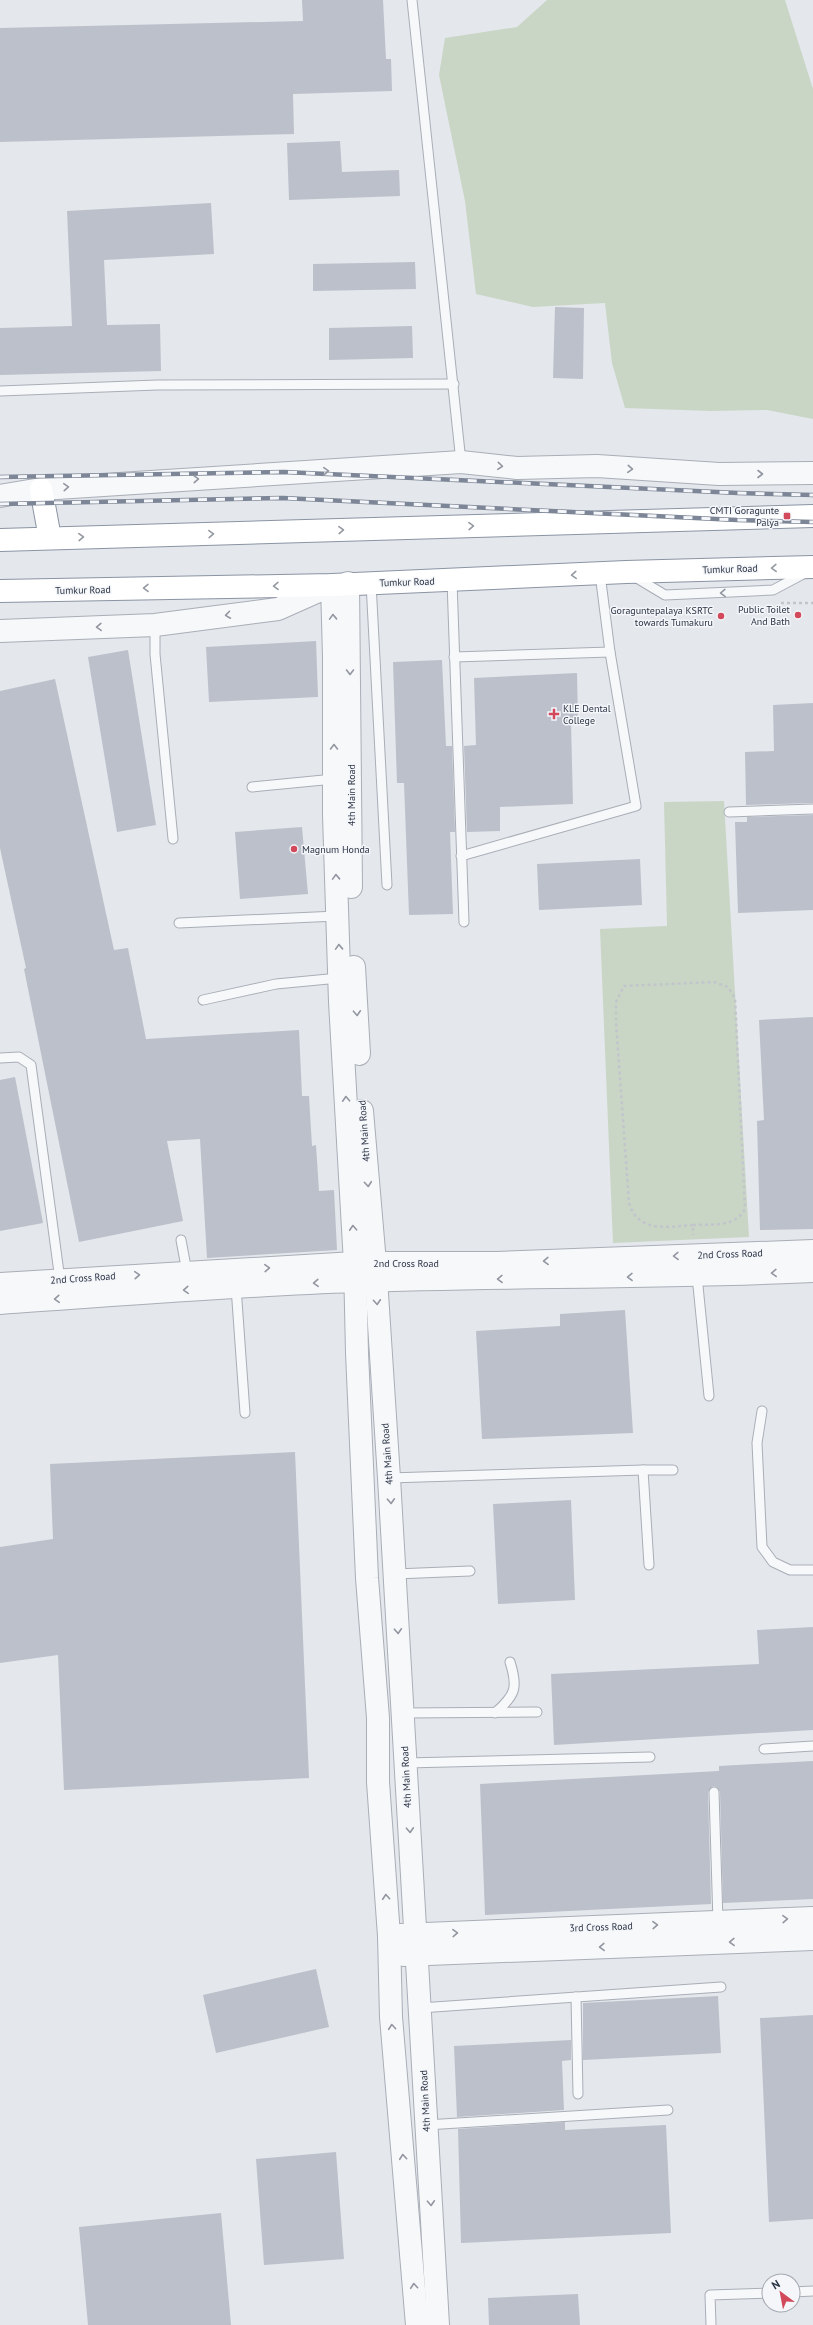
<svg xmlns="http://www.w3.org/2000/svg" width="813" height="2325" viewBox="0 0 813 2325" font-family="'PT Sans',sans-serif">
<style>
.green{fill:#c9d6c5}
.building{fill:#bbc0ca}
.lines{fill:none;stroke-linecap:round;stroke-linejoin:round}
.service-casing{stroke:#a9aeb7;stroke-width:11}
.tertiary-casing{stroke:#a9aeb7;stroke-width:24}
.trunk-casing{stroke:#8b94a3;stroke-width:24}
.path{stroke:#c2c5cb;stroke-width:2.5;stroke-dasharray:3 3;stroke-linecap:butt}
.service{stroke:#f7f8fa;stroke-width:9}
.tertiary{stroke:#f7f8fa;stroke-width:22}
.trunk{stroke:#fff;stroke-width:22}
.rail-casing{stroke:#7d8696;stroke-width:4.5}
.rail{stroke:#f4f6f9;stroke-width:3;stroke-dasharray:9;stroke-linecap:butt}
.oneway{stroke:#9196a0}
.oneway2{stroke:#959aa2}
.poi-dot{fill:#d1495b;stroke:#f4f6f9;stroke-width:1.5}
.labels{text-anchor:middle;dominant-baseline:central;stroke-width:3;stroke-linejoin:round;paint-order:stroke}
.poi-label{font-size:10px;fill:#2b3445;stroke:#f4f6f9;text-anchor:end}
.street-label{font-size:10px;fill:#2b3445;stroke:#f4f6f9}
</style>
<rect width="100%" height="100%" fill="#e4e7ec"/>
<g class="green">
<path d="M547,0H785L813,89V419L767,410L711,411L625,408L612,363L605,303L533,307L476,294L465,201L439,75L445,38L517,27Z"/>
<path d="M724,801L749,1237L613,1243L600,929L667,926L664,802Z"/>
</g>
<g class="building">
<path d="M302,0H383L386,59H391L392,91L293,94L294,134L0,142V28L303,21Z"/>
<path d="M340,141L342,172L399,170L400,196L289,200L287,143Z"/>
<path d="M211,203L214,254L104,260L107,325L160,324L161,371L0,375V328L72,326L67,211Z"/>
<path d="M415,262L416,289L313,291V264Z"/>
<path d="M555,307L584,308L583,379L553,378Z"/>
<path d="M412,326L413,358L329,360V328Z"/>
<path d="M316,641L318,697L209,702L206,647Z"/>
<path d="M128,650L156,825L117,832L88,657Z"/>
<path d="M442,660L446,746H452L455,832H450L453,914L409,915L404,783H397L393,662Z"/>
<path d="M577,673L578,723H571L573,804L500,807V831L467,832L464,746L476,745L474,678Z"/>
<path d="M55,679L114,950L128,948L146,1039L299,1030L302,1096H309L312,1146L316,1145L319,1191L334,1190L337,1250L207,1258L200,1139L167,1141L183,1221L79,1242L24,969L26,968L0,848V691Z"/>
<path d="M813,703V803L746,805L745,752L774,751L773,705Z"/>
<path d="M813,815V910L738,913L735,822H747V817Z"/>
<path d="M302,827L308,894L240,899L235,832Z"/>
<path d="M640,859L642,905L539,910L537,864Z"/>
<path d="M813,1017V1229L760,1230L757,1121L764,1120L759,1020Z"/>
<path d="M15,1077L43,1223L0,1231V1080Z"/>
<path d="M625,1310L633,1433L482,1439L476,1331L560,1326V1314Z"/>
<path d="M295,1452L309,1778L64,1790L58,1655L0,1663V1547L53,1539L50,1464Z"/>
<path d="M571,1500L575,1600L498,1604L493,1504Z"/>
<path d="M813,1627V1730L554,1745L551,1674L759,1664L757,1630Z"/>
<path d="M813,1761V1899L723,1903L720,1792L717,1787L713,1786L708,1792L711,1904L485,1915L480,1784L719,1771V1766Z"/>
<path d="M316,1969L329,2027L216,2053L203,1995Z"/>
<path d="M718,1996L721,2053L583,2060V2003Z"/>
<path d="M813,2015V2219L769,2222L760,2018Z"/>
<path d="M571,2040V2060L562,2061L564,2110L457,2117L454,2046Z"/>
<path d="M565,2122V2130L666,2125L671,2233L461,2243L458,2129Z"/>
<path d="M336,2152L344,2259L264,2265L256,2159Z"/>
<path d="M221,2213L231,2325H88L79,2227Z"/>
<path d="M578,2294L580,2325H489L488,2298Z"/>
</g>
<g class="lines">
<g class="service-casing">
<g id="service">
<path d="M412,0L461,462"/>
<path d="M0,391L157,385L454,384"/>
<path d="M635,577L665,595L773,590L805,573"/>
<path d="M452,581L464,922"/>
<path d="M371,583L387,885"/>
<path d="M155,625V654L173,839"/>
<path d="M454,657L610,652"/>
<path d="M252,787L334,779"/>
<path d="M729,812L813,809"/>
<path d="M461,856L636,806L610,652L600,574"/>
<path d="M179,923L337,916"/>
<path d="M203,1000L276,984L339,978"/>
<path d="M0,1058L19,1057L31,1065L60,1280"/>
<path d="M181,1240L187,1272"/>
<path d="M697,1276L709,1396"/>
<path d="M236,1287L245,1413"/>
<path d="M762,1411L757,1443L762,1547L773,1562L790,1570H813"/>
<path d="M389,1478L643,1470"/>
<path d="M649,1565L643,1470H673"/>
<path d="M395,1574L470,1571"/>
<path d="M403,1713L537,1712"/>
<path d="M495,1713C516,1695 518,1687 510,1662"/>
<path d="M764,1749L813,1746"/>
<path d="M406,1763L650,1757"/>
<path d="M714,1792L718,1922"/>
<path d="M576,1997L578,2094"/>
<path d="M420,2008L721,1987"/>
<path d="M426,2125L668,2110"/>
<path d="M793,2292L813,2291"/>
<path d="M711,2325L710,2295L769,2293"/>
</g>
</g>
<g class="tertiary-casing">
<g id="tertiary">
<path d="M0,496L41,489L461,462L517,468L597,466L719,474L813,473"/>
<path d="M348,583L351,887"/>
<path d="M0,631L155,625L278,609L332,585L334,657V815L340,1002L355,1263L357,1353L367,1578L378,1718V1782L389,1936L391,2017L417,2325"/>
<path d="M354,967L359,1054"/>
<path d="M362,1111L375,1263L389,1478L438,2325"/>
<path d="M0,1284L355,1263H497L813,1251"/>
<path d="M0,1303C118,1295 237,1285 355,1281C508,1276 660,1278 813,1271"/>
<path d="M401,1935L813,1918"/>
<path d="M403,1955L813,1939"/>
</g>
</g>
<g class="trunk-casing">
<g id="trunk">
<path d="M41,489L50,538"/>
<path d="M0,540L813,516"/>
<path d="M0,591L332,585L626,572L813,567"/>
</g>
</g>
<g class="path">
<path d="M781,603H813"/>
<path d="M693,1225C711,1224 735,1228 745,1209L735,998L728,987L714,982L624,986L616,1002V1022L629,1203C638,1233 667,1227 693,1225V1235"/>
</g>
<use href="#service" class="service"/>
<use href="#tertiary" class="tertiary"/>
<use href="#trunk" class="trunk"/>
<g class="rail-casing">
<g id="rail">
<path d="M0,477L284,472L738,493L813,495"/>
<path d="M0,504L283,498L737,520L813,522"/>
</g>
</g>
<use href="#rail" class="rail"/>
</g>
<defs><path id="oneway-chevron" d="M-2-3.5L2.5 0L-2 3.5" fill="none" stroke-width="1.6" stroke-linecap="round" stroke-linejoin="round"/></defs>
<g class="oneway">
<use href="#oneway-chevron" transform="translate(500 466) rotate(5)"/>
<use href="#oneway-chevron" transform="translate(630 469) rotate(4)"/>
<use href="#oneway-chevron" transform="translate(326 471) rotate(-4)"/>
<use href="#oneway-chevron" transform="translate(760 474)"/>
<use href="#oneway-chevron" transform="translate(196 479) rotate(-4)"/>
<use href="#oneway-chevron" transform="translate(66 487) rotate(-4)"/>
<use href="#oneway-chevron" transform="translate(723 593) rotate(178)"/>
<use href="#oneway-chevron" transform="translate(228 615) rotate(172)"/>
<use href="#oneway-chevron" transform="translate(333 617) rotate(-92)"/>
<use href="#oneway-chevron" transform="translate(99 627) rotate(178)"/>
<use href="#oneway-chevron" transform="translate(350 672) rotate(90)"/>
<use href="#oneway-chevron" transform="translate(334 747) rotate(-90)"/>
<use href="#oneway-chevron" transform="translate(336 877) rotate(-92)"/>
<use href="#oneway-chevron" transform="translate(339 947) rotate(-92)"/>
<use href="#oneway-chevron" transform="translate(357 1013) rotate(87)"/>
<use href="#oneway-chevron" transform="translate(346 1099) rotate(-93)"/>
<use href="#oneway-chevron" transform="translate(368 1184) rotate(85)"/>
<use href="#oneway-chevron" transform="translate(353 1228) rotate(-93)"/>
<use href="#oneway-chevron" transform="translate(676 1256) rotate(178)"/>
<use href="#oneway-chevron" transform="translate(546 1261) rotate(178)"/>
<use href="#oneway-chevron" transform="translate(267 1268) rotate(-3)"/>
<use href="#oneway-chevron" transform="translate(774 1273) rotate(178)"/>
<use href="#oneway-chevron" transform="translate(137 1275) rotate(-4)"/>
<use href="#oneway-chevron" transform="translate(630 1277) rotate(179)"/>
<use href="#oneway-chevron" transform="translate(500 1279) rotate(179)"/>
<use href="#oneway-chevron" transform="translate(316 1283) rotate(177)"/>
<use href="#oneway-chevron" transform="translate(186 1290) rotate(176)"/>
<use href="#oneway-chevron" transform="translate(57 1299) rotate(176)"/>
<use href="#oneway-chevron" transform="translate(377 1302) rotate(86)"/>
<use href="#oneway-chevron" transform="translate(391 1501) rotate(87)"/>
<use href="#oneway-chevron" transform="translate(398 1631) rotate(87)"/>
<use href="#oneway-chevron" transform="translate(410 1830) rotate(87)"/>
<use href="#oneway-chevron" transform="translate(386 1897) rotate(-94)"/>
<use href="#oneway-chevron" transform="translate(785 1919) rotate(-2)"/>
<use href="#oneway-chevron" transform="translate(655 1925) rotate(-2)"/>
<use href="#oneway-chevron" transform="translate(455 1933) rotate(-2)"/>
<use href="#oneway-chevron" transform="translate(732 1942) rotate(178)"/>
<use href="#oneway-chevron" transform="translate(602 1947) rotate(178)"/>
<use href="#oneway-chevron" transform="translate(392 2027) rotate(-95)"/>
<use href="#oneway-chevron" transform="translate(403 2157) rotate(-95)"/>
<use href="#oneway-chevron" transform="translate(431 2203) rotate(87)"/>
<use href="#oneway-chevron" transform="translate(414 2286) rotate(-95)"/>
</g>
<g class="oneway2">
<use href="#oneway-chevron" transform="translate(471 526) rotate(-2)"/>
<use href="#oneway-chevron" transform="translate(341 530) rotate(-2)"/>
<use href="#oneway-chevron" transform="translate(211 534) rotate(-2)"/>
<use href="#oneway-chevron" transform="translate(81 537) rotate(-2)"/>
<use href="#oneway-chevron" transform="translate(774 568) rotate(178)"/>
<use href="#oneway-chevron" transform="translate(574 575) rotate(177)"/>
<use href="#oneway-chevron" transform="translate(276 586) rotate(179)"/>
<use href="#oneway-chevron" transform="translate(146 588) rotate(179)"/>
</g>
<g class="poi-dot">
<rect x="783" y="512" width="8" height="8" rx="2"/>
<circle cx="798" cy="615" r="4"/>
<circle cx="721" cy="616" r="4"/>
<path d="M552 708h4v4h4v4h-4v4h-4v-4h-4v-4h4z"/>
<circle cx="294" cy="849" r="4"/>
</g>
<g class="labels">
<g class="poi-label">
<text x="779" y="510">CMTI Goragunte<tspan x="779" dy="12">Palya</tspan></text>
<text x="790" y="609">Public Toilet<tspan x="790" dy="12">And Bath</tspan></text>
<text x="713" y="610">Goraguntepalaya KSRTC<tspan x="713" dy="12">towards Tumakuru</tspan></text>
<text x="563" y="708" text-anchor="start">KLE Dental<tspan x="563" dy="12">College</tspan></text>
<text x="302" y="849" text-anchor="start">Magnum Honda</text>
</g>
<g class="street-label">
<text transform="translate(730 569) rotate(-2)">Tumkur Road</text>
<text transform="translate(407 582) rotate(-2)">Tumkur Road</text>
<text transform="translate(83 590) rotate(-1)">Tumkur Road</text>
<text transform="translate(351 795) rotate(-90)">4th Main Road</text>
<text transform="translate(364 1131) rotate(-94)">4th Main Road</text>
<text transform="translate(730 1254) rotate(-2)">2nd Cross Road</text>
<text x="406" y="1263">2nd Cross Road</text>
<text transform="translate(83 1278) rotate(-4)">2nd Cross Road</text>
<text transform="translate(387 1454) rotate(-94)">4th Main Road</text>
<text transform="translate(406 1777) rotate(-93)">4th Main Road</text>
<text transform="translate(601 1927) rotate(-2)">3rd Cross Road</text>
<text transform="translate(425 2101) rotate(-93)">4th Main Road</text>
</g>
</g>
<g transform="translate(781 2293) rotate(328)"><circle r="19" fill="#f4f6f9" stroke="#a4a8b1"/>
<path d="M0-3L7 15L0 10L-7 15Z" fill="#d1495b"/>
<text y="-6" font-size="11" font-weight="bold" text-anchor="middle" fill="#2b3445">N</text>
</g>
</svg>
